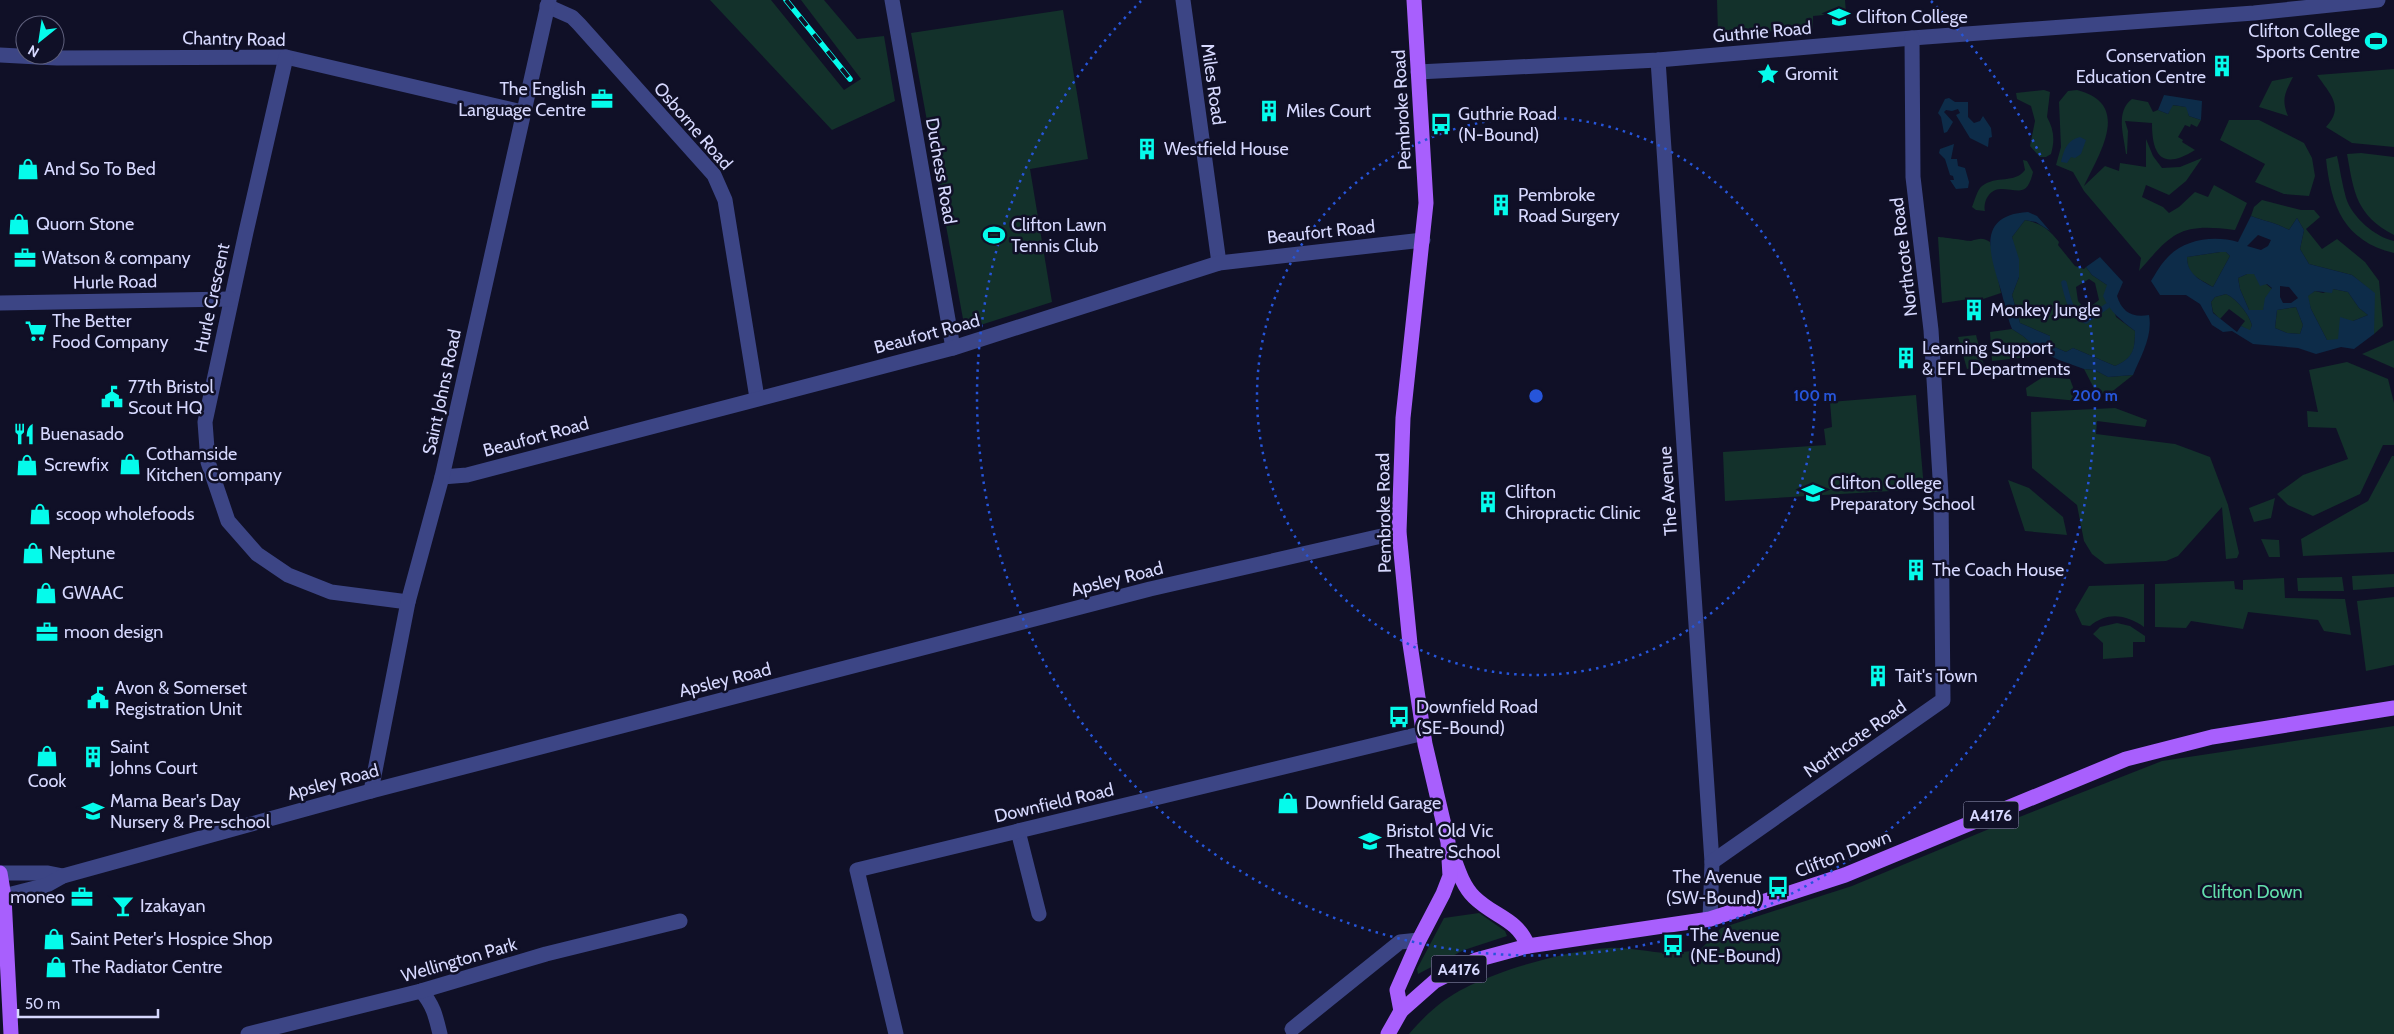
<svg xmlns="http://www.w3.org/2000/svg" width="2394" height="1034" viewBox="0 0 2394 1034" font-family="Cabin,sans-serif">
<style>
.green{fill:#13312b;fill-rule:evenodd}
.water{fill:#0d2c49;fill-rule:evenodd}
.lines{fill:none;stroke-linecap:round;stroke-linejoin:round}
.stream{stroke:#0d2c49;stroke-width:5.5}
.minor{stroke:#3c4585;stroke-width:15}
.major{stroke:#a85ffd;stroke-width:15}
.rail-casing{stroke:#05fbeb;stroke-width:5.5}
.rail{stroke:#101027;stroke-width:4;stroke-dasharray:11;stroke-linecap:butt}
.ring{fill:none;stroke:#2655da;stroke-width:2.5;stroke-dasharray:2.5 5}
.labels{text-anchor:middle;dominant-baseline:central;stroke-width:5;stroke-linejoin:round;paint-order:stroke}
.shield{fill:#101027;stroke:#9b9cbe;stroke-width:1}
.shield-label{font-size:16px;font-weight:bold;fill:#d6d8fe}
.poi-label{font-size:18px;fill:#d6d8fe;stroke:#101027;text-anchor:start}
.street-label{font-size:18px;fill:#d6d8fe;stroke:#101027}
.park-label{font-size:18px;fill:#62deab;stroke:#101027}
.centre{fill:#2655da;stroke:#101027;stroke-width:2.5}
.ring-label{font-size:15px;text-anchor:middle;font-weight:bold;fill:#2655da;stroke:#101027;stroke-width:5;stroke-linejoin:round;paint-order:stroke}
</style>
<rect width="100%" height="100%" fill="#101027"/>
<g class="green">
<path d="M710,0H771L844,90L861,79L801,0H824L857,39L884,36L895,101L832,130Z"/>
<path d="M1717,0H1845L1846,13L1813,16V30L1718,33Z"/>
<path d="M1063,10L1088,159L1030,169L1052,302L965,330L911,33Z"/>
<path d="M2394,69V147L2352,143L2326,127C2345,107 2330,94 2317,75Z"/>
<path d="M2293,77C2285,93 2281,99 2288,116L2259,107L2272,81Z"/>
<path d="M2044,90L2050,92L2047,117C2054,130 2055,140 2051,154L2046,157H2040L2030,146L2035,121L2031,106L2017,99L2016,93Z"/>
<path d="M2077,90C2132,104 2100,152 2084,186L2105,166L2119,171L2120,163L2146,167V139L2153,156L2162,168L2180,167L2202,158L2186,181L2169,195L2146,185L2142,197L2163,207L2169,213L2179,207L2195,192L2208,197L2214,185L2247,203L2235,230C2180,223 2173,232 2139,271L2141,258L2084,191L2073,172L2056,165L2061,147L2059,102L2068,91Z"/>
<path d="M2132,99L2148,102L2153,112L2158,110L2168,114L2172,105L2187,107L2189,116L2201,120L2197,127L2191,124L2190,127L2185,125L2178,137L2183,140L2182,142L2195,150C2163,170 2152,157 2152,123L2125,121L2128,131L2127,154H2126C2124,135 2115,112 2132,99Z"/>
<path d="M2229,120H2259L2304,143L2312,158L2315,176L2309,196L2284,194L2255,182L2265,164L2220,140Z"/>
<path d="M2361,153L2394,157V235C2356,215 2354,193 2347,154Z"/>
<path d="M2337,156C2340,169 2342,184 2346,198C2352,217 2375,237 2394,241V253C2344,241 2331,206 2326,159Z"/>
<path d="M2023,160L2027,161L2033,172C2027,198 2018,189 2001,189C1989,189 1983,202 1985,211L1976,210L1972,207C1975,200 1977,190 1982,186C1996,175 2015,184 2025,170Z"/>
<path d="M2262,200L2301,210H2314L2320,217L2306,229L2322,249L2337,239L2365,262L2379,281L2383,326L2374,334V293L2352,275L2309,264L2300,249L2304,230L2297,218L2289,230C2277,223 2264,221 2251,216L2254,207Z"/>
<path d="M2025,220C2040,223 2049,229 2059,242L2058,245L2075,266L2084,269L2086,267L2092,275L2107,285L2116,317L2135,331C2135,350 2134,358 2115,366L2073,348L2066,352L2050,345V336L2020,323L2012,295L2019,277L2012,237ZM2089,279L2095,283L2099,300L2086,310L2078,301L2076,287Z"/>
<path d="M1938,237C1944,237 1968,241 1971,241C1979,239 1982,237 1990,242L2001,293L1980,300L1976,298L1942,303Z"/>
<path d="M2220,252H2226L2230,256L2213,287C2199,278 2187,276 2187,257Z"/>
<path d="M2247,274H2254L2272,289L2263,310H2249L2240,289L2238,278Z"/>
<path d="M2333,289L2348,292L2359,308L2368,315L2353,321L2338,340H2327L2311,309L2307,296L2315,291L2323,293Z"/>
<path d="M2226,294C2236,298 2249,314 2252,325L2250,331L2241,326L2245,321L2229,309L2220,319L2213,312L2211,302L2215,297Z"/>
<path d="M2296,307L2303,325L2300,334L2287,333L2275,328L2277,310Z"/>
<path d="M2012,329L2023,336L2037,348L2029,357L1992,361L1990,332Z"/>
<path d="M1976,335L1984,366L1967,369L1958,337Z"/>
<path d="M2394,340V368L2362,354Z"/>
<path d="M2347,362L2388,379L2394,403V445H2383L2360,494L2313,516L2288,505L2277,494L2303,475L2348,459L2336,428L2308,427L2307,411L2318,412L2309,370Z"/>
<path d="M2084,369L2095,370L2108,377L2133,375L2109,394H2097Z"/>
<path d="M2043,377L2070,379L2078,401L2027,396L2026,388Z"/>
<path d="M1916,395L1924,489L1725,501L1723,452L1826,445L1824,429L1832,427L1830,402Z"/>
<path d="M2115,408L2147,420L2145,427L2097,421L2096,434L2175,444L2210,457L2228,505L2239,553L2237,558L2226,559L2222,507L2178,556L2166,561L2105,564L2092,554L2084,541L2077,505L2032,468L2031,412Z"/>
<path d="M2392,456H2394V552L2303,556L2301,539L2368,501Z"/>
<path d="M2008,480L2029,488L2063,517L2067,535L2025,531Z"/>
<path d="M2275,498L2271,518L2254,522L2249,508Z"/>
<path d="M2261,539L2279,540L2280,557H2269Z"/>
<path d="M2394,574V587L2353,590L2352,576Z"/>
<path d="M2342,577L2344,591H2298L2297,578Z"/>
<path d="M2284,578L2285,598L2345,599L2351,635L2324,631L2318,620L2248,612L2243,629L2191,621L2186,628L2155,627V584L2234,581L2235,589L2243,590V580Z"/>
<path d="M2144,584V627C2127,615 2108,611 2090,626L2082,625L2075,610L2089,586Z"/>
<path d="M2394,597V665L2366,671L2357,601Z"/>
<path d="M2117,623L2130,626L2145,636V642H2133V657L2103,659V643L2093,634L2100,627Z"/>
<path d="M2394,726V1034H1409C1424,1016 1444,998 1465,988C1502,969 1566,951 1608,948C1627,947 1647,952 1666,953C1677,953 1689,951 1700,950L1721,928L1852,886L1989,829L2162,761Z"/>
<path d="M1479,913L1505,931L1507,936L1464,950L1418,974L1417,969L1444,918Z"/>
</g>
<g class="water">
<path d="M2164,95L2202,101L2201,120L2189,116L2186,107L2173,105L2168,114L2158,110Z"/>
<path d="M1949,98L1955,102H1968V117L1974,123L1980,121L1983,116L1991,128L1992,137L1989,138L1988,147L1970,138L1956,115L1960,113L1958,109L1952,111L1946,110L1944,112L1953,122L1947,132L1944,133L1941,117L1938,113L1945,99Z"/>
<path d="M2080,137L2086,140L2081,154L2075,158L2071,157L2067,163L2061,162C2064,150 2067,140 2080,137Z"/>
<path d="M1954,144L1951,159H1957L1958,166L1965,168L1969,182L1968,188L1956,189L1950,180H1954L1953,176L1950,175L1945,159L1939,153L1940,149Z"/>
<path d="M2028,212L2037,216L2050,231L2036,222L2025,220L2012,237L2019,259V277L2012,295L2020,323L2050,336V345L2066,352L2073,348L2115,366C2133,358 2135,350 2135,331C2121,320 2110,312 2103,296L2107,285L2092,275L2086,267L2100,257L2123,282L2117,296C2122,312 2132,318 2149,315C2153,336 2141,356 2133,375L2108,377L2095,370L2084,369L2059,360L2040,351L2023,336L2012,329C2006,314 2004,299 1999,284C1988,249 1979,215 2028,212Z"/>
<path d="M2251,216C2264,221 2277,223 2289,230L2297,218L2304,230L2300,249L2309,264L2352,275L2375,293L2374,334L2354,349L2341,347L2316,354L2298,348L2253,344L2232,331L2223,332L2212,325L2200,304L2186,295H2160L2151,281C2156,273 2161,264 2167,258C2184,239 2214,235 2238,242ZM2258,235L2271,240L2268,246L2261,250L2247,246ZM2220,252H2226L2230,256L2213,287C2200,280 2187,274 2187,257ZM2247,274H2254L2260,286L2267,284L2272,288L2265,298L2263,310H2249L2240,289L2238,278ZM2280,286L2289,287L2298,298L2291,303H2283L2280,297ZM2333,289L2348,292L2359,308L2368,315L2353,321L2340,317L2338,339L2327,340L2311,309L2308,296L2315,291L2332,293ZM2226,294C2236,298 2249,314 2252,325L2250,330L2241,326L2237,332L2213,313L2211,302L2215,297ZM2296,307L2303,325L2300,334L2287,333L2275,328L2277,310Z"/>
</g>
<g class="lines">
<path class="stream" d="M2064,283C2068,299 2071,315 2086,321L2107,306"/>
<g class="minor">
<path d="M892,0L953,348"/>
<path d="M1183,0L1219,263"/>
<path d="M547,6L572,17L579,24L714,175L725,200L757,398"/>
<path d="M0,55L57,58L286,57L522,112"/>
<path d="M286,57L246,232L205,422L208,462L228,521L257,554L288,575L331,592L408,602"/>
<path d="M1658,60L1712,862L1710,919"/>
<path d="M1418,72L1658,60L1912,38L2254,13L2378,0"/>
<path d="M0,303L231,299"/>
<path d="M442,477L467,475L953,348L1219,263L1423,240"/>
<path d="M371,791L408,602L442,477L549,0"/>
<path d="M1018,831L1039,914"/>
<path d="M1712,862L1943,700L1941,494L1931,330L1913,177L1912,38"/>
<path d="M0,873H48L63,876"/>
<path d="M0,897L47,885L63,876L371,791L1150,589L1399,532"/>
<path d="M421,991C433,1004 436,1017 440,1034"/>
<path d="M1292,1029L1400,942L1419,940"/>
<path d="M248,1034L421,991L546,954L680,921"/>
<path d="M896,1034L857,870L1424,733"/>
</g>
<g class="major">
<path d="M1453,856C1458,870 1463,886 1474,897C1494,917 1517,918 1528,946"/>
<path d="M0,873L4,897L11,1034"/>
<path d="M1401,1011L1397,990L1419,940L1443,894L1450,876L1448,842L1425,744L1410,644L1399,532L1403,418L1426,203L1414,0"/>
<path d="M1388,1034L1401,1011L1435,981L1476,960L1528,946L1710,919L1845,875L2126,759L2212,737L2394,708"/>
</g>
<g class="rail-casing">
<path id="rail" d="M786,0L850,79"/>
</g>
<use href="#rail" class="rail"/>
</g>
<g class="ring">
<circle cx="1536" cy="396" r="279"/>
<path d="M1931 1A559 559 0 1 1 1141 1"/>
</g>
<defs>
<g id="school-bare" transform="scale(1.725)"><path d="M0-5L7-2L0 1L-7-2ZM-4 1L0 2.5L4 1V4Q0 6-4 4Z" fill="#05fbeb" stroke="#101027" stroke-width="2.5" paint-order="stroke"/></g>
<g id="stadium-bare" transform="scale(1.725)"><path d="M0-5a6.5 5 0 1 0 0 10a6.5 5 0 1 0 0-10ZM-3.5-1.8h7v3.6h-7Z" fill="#05fbeb" stroke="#101027" stroke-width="2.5" paint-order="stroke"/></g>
<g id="building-bare" transform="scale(1.725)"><path d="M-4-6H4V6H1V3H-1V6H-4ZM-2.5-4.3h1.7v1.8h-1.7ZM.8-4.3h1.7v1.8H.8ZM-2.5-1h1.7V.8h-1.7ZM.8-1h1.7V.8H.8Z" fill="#05fbeb" stroke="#101027" stroke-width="2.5" paint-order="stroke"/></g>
<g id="sight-bare" transform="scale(1.725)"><path d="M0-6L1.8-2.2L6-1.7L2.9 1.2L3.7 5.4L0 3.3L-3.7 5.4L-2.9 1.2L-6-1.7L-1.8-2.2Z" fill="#05fbeb" stroke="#101027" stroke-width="2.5" paint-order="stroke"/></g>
<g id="office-bare" transform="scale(1.725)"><path d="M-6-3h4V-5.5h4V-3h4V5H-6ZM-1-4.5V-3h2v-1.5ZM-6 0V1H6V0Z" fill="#05fbeb" stroke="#101027" stroke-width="2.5" paint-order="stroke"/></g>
<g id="bus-bare" transform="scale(1.725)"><path d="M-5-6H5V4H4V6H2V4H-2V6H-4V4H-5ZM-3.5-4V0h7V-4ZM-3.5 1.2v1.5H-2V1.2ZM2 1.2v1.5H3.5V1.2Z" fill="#05fbeb" stroke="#101027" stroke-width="2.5" paint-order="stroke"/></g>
<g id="shop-bare" transform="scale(1.725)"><path d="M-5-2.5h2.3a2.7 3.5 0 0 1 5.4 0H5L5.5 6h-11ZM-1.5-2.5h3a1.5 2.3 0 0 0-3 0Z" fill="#05fbeb" stroke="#101027" stroke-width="2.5" paint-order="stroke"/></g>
<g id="supermarket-bare" transform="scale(1.725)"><path d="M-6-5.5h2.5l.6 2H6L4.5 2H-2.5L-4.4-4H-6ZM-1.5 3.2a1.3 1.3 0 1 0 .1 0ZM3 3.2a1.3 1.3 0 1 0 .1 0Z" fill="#05fbeb" stroke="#101027" stroke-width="2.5" paint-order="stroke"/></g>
<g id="civic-bare" transform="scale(1.725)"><path d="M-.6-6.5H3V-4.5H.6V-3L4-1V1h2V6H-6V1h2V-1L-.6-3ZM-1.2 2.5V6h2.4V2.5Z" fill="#05fbeb" stroke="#101027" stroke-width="2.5" paint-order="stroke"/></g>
<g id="restaurant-bare" transform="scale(1.725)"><path d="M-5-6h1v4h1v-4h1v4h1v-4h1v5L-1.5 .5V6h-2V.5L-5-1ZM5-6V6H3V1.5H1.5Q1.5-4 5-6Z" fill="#05fbeb" stroke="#101027" stroke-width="2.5" paint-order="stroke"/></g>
<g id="university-bare" transform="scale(1.725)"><path d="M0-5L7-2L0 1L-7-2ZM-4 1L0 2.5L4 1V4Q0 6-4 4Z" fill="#05fbeb" stroke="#101027" stroke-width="2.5" paint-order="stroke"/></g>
<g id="bar-bare" transform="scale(1.725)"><path d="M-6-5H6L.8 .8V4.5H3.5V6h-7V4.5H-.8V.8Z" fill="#05fbeb" stroke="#101027" stroke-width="2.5" paint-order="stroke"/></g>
</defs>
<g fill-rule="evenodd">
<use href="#school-bare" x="1839" y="17"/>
<use href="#stadium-bare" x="2376" y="41"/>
<use href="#building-bare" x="2222" y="66"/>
<use href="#sight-bare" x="1768" y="74"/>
<use href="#office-bare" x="602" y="99"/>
<use href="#building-bare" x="1269" y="111"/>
<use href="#bus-bare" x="1441" y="124"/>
<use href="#building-bare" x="1147" y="149"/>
<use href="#shop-bare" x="28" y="169"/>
<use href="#building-bare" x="1501" y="205"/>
<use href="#shop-bare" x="19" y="224"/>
<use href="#stadium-bare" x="994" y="235"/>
<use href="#office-bare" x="25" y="258"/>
<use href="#building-bare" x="1974" y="310"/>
<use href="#supermarket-bare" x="36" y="331"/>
<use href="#building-bare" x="1906" y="358"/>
<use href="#civic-bare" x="112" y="397"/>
<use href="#restaurant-bare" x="24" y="434"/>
<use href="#shop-bare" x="130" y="464"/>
<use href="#shop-bare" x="27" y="465"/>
<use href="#school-bare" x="1813" y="493"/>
<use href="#building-bare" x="1488" y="502"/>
<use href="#shop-bare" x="40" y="514"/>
<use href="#shop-bare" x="33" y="553"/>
<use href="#building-bare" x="1916" y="570"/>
<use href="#shop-bare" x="46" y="593"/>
<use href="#office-bare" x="47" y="632"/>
<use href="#building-bare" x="1878" y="676"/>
<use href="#civic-bare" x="98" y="698"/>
<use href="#bus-bare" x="1399" y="717"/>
<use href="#shop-bare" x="47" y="756"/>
<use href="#building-bare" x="93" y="757"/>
<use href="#shop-bare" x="1288" y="803"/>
<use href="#school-bare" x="93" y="811"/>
<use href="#university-bare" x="1370" y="841"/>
<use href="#bus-bare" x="1778" y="887"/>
<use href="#office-bare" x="82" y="897"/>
<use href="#bar-bare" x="123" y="906"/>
<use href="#shop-bare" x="54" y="939"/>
<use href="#bus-bare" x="1673" y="945"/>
<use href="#shop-bare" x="56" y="967"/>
</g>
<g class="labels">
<g class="shield">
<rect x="1963.5" y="801.5" width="55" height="27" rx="4"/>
<rect x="1431.5" y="955.5" width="55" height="27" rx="4"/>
</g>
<g class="shield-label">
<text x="1991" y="815">A4176</text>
<text x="1459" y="969">A4176</text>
</g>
<g class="poi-label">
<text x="1856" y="17">Clifton College</text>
<text x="2360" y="31" text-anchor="end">Clifton College<tspan x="2360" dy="21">Sports Centre</tspan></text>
<text x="2206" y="56" text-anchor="end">Conservation<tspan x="2206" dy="21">Education Centre</tspan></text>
<text x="1785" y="74">Gromit</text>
<text x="586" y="89" text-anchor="end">The English<tspan x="586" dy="21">Language Centre</tspan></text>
<text x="1286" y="111">Miles Court</text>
<text x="1458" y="114">Guthrie Road<tspan x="1458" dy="21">(N-Bound)</tspan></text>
<text x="1164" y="149">Westfield House</text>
<text x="44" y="169">And So To Bed</text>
<text x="1518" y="195">Pembroke<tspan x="1518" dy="21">Road Surgery</tspan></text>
<text x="36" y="224">Quorn Stone</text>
<text x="1011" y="225">Clifton Lawn<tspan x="1011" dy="21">Tennis Club</tspan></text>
<text x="42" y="258">Watson &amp; company</text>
<text x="1990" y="310">Monkey Jungle</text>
<text x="52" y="321">The Better<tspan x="52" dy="21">Food Company</tspan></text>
<text x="1922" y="348">Learning Support<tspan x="1922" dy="21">&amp; EFL Departments</tspan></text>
<text x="128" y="387">77th Bristol<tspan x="128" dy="21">Scout HQ</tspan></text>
<text x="40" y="434">Buenasado</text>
<text x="146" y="454">Cothamside<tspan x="146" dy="21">Kitchen Company</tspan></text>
<text x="44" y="465">Screwfix</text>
<text x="1830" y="483">Clifton College<tspan x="1830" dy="21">Preparatory School</tspan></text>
<text x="1505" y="492">Clifton<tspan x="1505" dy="21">Chiropractic Clinic</tspan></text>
<text x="56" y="514">scoop wholefoods</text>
<text x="49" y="553">Neptune</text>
<text x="1932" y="570">The Coach House</text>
<text x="62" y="593">GWAAC</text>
<text x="64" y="632">moon design</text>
<text x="1895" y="676">Tait's Town</text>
<text x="115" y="688">Avon &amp; Somerset<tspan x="115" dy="21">Registration Unit</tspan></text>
<text x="1416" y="707">Downfield Road<tspan x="1416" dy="21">(SE-Bound)</tspan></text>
<text x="110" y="747">Saint<tspan x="110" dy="21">Johns Court</tspan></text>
<text x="47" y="781" text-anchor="middle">Cook</text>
<text x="110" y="801">Mama Bear's Day<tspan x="110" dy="21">Nursery &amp; Pre-school</tspan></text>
<text x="1305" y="803">Downfield Garage</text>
<text x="1386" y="831">Bristol Old Vic<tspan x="1386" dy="21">Theatre School</tspan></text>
<text x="1762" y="877" text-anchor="end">The Avenue<tspan x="1762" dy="21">(SW-Bound)</tspan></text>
<text x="65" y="897" text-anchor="end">moneo</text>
<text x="140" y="906">Izakayan</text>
<text x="1690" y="935">The Avenue<tspan x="1690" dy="21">(NE-Bound)</tspan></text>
<text x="70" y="939">Saint Peter's Hospice Shop</text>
<text x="72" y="967">The Radiator Centre</text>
</g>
<g class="street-label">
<text transform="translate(1762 32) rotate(-5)">Guthrie Road</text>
<text transform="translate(234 39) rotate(1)">Chantry Road</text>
<text transform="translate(1213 84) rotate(82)">Miles Road</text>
<text transform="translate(1402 110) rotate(-93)">Pembroke Road</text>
<text transform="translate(693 126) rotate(49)">Osborne Road</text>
<text transform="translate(941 171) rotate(80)">Duchess Road</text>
<text transform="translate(1321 232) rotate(-6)">Beaufort Road</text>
<text transform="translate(1904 257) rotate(-97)">Northcote Road</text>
<text transform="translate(115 282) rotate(-1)">Hurle Road</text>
<text transform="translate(212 298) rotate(-78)">Hurle Crescent</text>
<text transform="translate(927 334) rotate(-15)">Beaufort Road</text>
<text transform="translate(442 392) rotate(-78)">Saint Johns Road</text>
<text transform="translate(536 437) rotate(-15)">Beaufort Road</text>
<text transform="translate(1668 491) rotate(-94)">The Avenue</text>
<text transform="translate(1384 513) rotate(-91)">Pembroke Road</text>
<text transform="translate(1117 579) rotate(-14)">Apsley Road</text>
<text transform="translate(725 680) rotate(-14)">Apsley Road</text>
<text transform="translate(1855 739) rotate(-35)">Northcote Road</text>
<text transform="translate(333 782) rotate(-15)">Apsley Road</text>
<text transform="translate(1054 803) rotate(-13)">Downfield Road</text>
<text transform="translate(1843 854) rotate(-21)">Clifton Down</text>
<text transform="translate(459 960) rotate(-16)">Wellington Park</text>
</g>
<g class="park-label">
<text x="2252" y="892">Clifton Down</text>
</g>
</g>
<circle cx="1536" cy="396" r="8" class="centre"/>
<g class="ring-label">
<text x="1815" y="401">100 m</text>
<text x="2095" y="401">200 m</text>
</g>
<g transform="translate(40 40) rotate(210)"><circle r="24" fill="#101027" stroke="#5f607d"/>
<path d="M0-4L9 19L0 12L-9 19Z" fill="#05fbeb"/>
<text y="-8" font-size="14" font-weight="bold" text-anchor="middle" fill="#d6d8fe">N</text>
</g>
<path d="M18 1009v8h140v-8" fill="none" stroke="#d6d8fe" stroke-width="2.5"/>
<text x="25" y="1009" font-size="15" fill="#d6d8fe" stroke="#101027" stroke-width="4" paint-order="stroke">50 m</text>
</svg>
